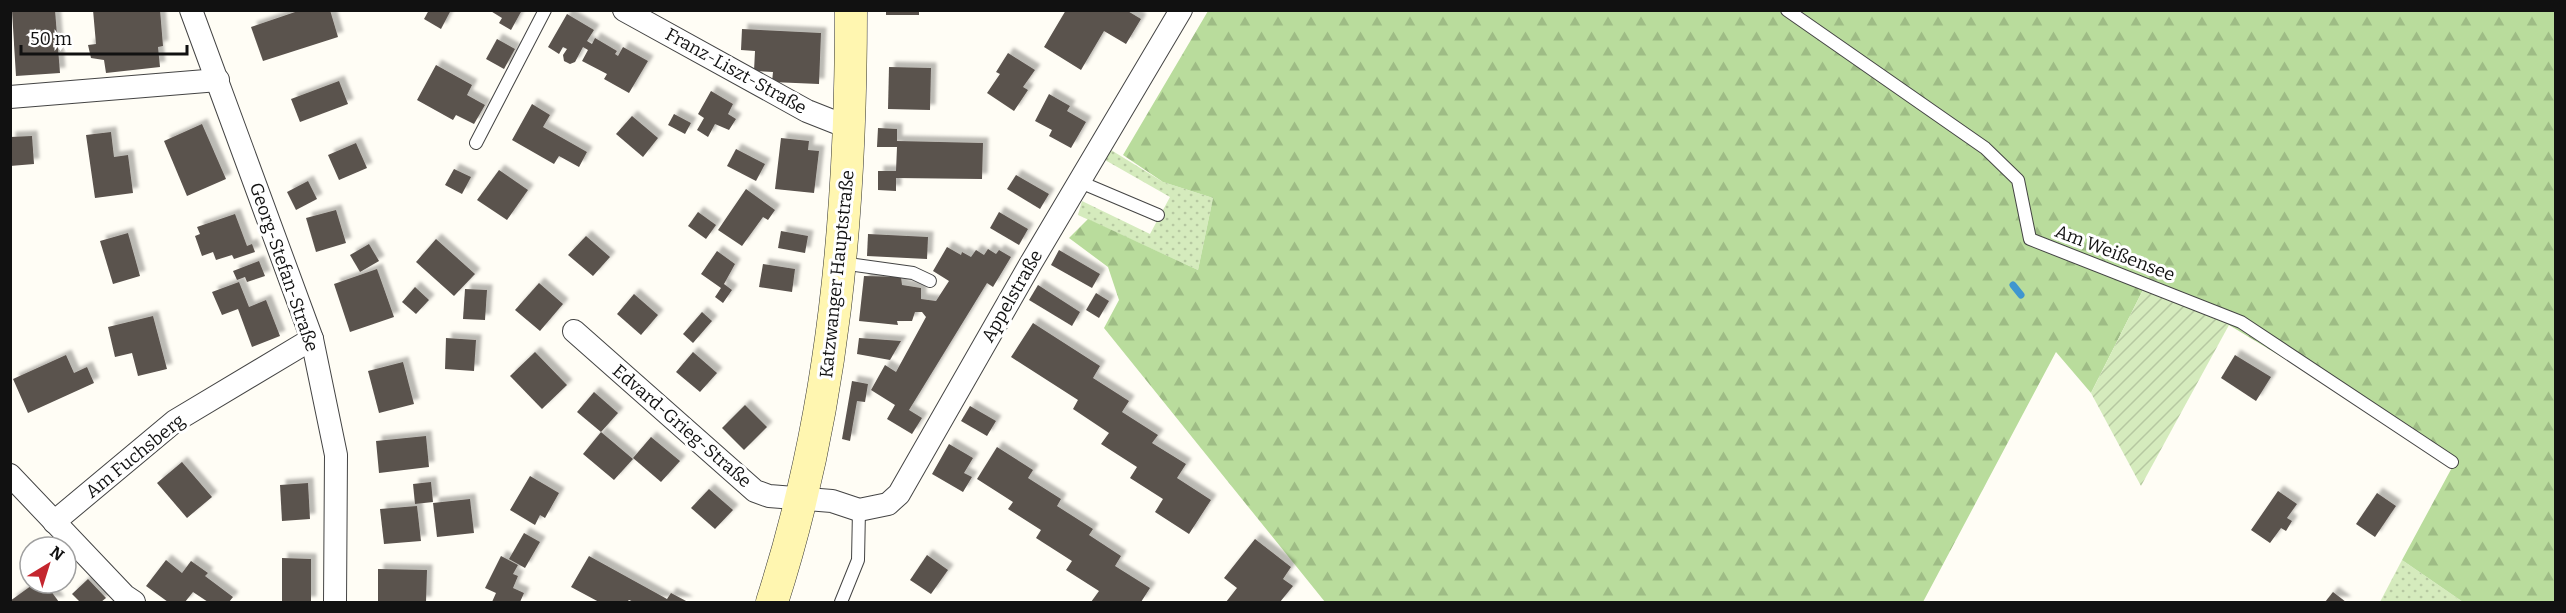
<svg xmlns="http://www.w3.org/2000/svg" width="2566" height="613" viewBox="0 0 2566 613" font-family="Bitter,serif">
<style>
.grass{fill:url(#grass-dots)}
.forest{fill:url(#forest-firs)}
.garden{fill:url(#garden-furrows)}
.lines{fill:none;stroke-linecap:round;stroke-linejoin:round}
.stream{stroke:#3f96cf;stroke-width:7}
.building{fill:#5a524d;filter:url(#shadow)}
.lane-casing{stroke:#444;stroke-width:14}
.street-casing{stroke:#444;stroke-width:24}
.secondary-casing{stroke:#333;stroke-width:33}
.lane{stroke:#fff;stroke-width:12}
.street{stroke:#fff;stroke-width:22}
.secondary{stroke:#fff6b0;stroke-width:32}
.labels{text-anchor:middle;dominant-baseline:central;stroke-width:6;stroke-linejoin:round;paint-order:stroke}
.street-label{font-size:18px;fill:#111;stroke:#fff}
</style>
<defs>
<pattern id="grass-dots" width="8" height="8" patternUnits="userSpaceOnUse" patternTransform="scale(1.5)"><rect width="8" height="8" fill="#d5ebbd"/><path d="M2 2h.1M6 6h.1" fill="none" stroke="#b6c8a1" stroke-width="1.8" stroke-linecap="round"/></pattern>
<pattern id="forest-firs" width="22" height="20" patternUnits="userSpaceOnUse" patternTransform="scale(1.5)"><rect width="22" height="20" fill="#b9dc9c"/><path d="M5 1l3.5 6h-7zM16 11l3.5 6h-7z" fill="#9ebc85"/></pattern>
<pattern id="garden-furrows" width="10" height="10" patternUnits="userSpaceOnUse" patternTransform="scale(1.5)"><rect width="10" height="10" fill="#d5ebbd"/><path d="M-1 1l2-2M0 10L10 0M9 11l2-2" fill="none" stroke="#b6c8a1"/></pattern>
<filter id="shadow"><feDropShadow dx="5.5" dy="-5.5" stdDeviation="1.5" flood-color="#0004"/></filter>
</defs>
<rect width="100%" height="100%" fill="#fffdf5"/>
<g class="grass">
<path d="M1111,150L1163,182L1213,198L1198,270L1078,215L1082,201L1150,234L1170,197L1105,160Z"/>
<path d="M2402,560L2463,602H2380Z"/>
</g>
<path class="forest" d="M1208,11H2555V602H2463L2402,560L2455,462L2229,325L2144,288L2091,393L2056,352L1923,602H1325L1104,328L1119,300L1108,267L1069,238L1088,219L1198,270L1213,198L1163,182L1123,155Z"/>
<path class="garden" d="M2144,288L2229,325L2141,486L2091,393Z"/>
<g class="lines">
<path class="stream" d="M2013,285L2021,295"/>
</g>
<g class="building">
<path d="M27,10H55L60,73L16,76L12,11Z"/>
<path d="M93,10H160L163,46L158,47L160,67L106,73L104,60L91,58L88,45L96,44Z"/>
<path d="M301,10H330L338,37L263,61L251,27Z"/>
<path d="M429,10H451L441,29L424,19Z"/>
<path d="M489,10H522L511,30L499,23L502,18Z"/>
<rect x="886" y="10" width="33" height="5"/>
<path d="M1066,10H1126L1141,19L1126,44L1104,31L1081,70L1044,47Z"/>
<path d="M567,14L594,30L587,41L592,44L595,38L617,51L615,54L618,56L623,47L648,61L629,93L604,79L607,74L582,61L588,50L583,47L575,62L570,64L564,61L563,55L567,49L563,47L559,54L548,47Z"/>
<path d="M742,29L821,33L819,84L772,82L773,72L754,71L755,51L741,50Z"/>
<path d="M497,39L515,49L504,69L486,59Z"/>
<path d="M1008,53L1035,70L1023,87L1028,90L1014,111L987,93L1000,74L996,72Z"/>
<path d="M436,65L472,85L467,95L485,105L474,124L456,115L453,120L417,100Z"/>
<path d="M889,67L931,68L930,110L888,109Z"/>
<path d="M339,81L348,104L300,122L291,99Z"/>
<path d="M711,91L733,104L728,114L736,119L729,130L715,124L708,137L697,130L704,118L698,114Z"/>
<path d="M1049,94L1070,106L1067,111L1086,122L1071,148L1049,136L1052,130L1035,121Z"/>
<path d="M532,104L550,115L543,127L587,152L579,167L559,156L554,164L512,140Z"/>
<path d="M674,114L691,123L685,134L668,125Z"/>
<path d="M632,116L658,138L643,157L616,134Z"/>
<path d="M202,124L226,179L187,196L164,141Z"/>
<path d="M878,128L897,129V141L983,143L982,179L896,178V191L878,190V171H896L897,147H877Z"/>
<path d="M111,132L114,157L128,155L133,193L95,198L86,135Z"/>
<path d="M32,136L34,164L10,166V137Z"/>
<path d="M781,138L809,141L808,150L819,151L814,193L775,189Z"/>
<path d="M356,143L367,168L339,180L328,155Z"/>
<path d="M736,149L765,164L756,181L727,166Z"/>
<path d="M454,169L471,177L462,194L445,185Z"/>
<path d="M499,170L528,190L507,220L477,200Z"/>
<path d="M1016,175L1049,194L1040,209L1007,189Z"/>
<path d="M308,181L317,199L296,210L287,192Z"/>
<path d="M746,189L775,210L768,220L763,217L742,246L718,230Z"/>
<path d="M336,210L346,243L316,252L306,218Z"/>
<path d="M698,212L716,225L706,239L688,226Z"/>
<path d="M999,212L1028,229L1019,245L990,228Z"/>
<path d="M235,214L247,246L252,244L255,252L234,259L232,255L216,260L213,252L202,256L195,236L200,234L197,227Z"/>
<path d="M781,231L808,236L805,253L778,248Z"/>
<path d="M128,233L140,276L113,284L100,241Z"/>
<path d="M868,234L928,237L927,259L867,256Z"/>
<path d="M586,236L610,257L593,276L568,255Z"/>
<path d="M436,239L475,274L454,296L416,262Z"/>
<path d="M369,244L379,261L360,272L350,255Z"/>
<path d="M947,247L961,255L962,252L971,257L976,250L984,255L988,249L996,254L999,250L1011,257L993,287L987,283L909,410L922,418L912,434L887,419L895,405L871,390L885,365L896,372L926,317L922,312H915L912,321H897L898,325L859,321L864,276L901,277L902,285L921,288V299L936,301L949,281L933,271Z"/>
<path d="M1059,250L1100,274L1092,288L1051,265Z"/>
<path d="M717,251L735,264L724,284L732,290L723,303L715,297L721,288L701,274Z"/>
<path d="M259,261L265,276L247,282L245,277L237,280L233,271Z"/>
<path d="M763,264L795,269L792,292L759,287Z"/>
<path d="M377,269L394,317L350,332L334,284Z"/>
<path d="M239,282L249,307L266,300L280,336L252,347L238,309L222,315L212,292Z"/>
<path d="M539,283L563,304L540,331L515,310Z"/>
<path d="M1038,285L1080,312L1072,326L1029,300Z"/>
<path d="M415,287L429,300L416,314L402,302Z"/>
<path d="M465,289L487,290L485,320L463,319Z"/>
<path d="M1096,293L1109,301L1099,318L1086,310Z"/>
<path d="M634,294L658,315L641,335L617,314Z"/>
<path d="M702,312L712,321L693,343L683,334Z"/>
<path d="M153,316L167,369L138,376L132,353L115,357L108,327Z"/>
<path d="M1033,323L1100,366L1093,378L1129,401L1122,412L1158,435L1152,443L1186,464L1177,478L1211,500L1189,534L1155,512L1163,499L1130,478L1137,467L1101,444L1109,433L1073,409L1078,400L1011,357Z"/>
<path d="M446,338L476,340L474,371L445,369Z"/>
<path d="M859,338L901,341L890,360L857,354Z"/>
<path d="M535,352L567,385L542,409L510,376Z"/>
<path d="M693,352L717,373L700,392L676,372Z"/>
<path d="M66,355L74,373L87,367L94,383L28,413L13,379Z"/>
<path d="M2235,355L2271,377L2256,401L2221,378Z"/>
<path d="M403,362L414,404L379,413L368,371Z"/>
<path d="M852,381L868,384L865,402L857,401L850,441L842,439Z"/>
<path d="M594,392L618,413L601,432L577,412Z"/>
<path d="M745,405L767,427L744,450L722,428Z"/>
<path d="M970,406L996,421L987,436L961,421Z"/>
<path d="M601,432L633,459L614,480L583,454Z"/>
<path d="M426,436L429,467L379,473L376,441Z"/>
<path d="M651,437L680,461L661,482L633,458Z"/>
<path d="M949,444L973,458L964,473L972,477L963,492L932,474Z"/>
<path d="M997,447L1033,470L1028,478L1061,499L1057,506L1093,529L1089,535L1121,556L1115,566L1150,588L1141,602H1091L1099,591L1066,570L1072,561L1036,538L1041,530L1008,509L1013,502L977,479Z"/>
<path d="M182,462L212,497L187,518L157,483Z"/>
<path d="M530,476L559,493L545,518L540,515L535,525L510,510Z"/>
<path d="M431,482L433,502L415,504L413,484Z"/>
<path d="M308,483L310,519L282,521L280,485Z"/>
<path d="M709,489L733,510L715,529L691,508Z"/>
<path d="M2278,491L2297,504L2287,518L2292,521L2286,531L2281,528L2270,543L2251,530Z"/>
<path d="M2377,493L2396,506L2375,537L2356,524Z"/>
<path d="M470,499L474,533L437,537L433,503Z"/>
<path d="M417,506L421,541L384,544L380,509Z"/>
<path d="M524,533L540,542L525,568L509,559Z"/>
<path d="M1255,539L1291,567L1283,579L1293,586L1280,602H1226L1237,588L1224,578Z"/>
<path d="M927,555L948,570L931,594L910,580Z"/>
<path d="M501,556L518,565L513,574L518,576L513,588L524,593L520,602H492L496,593L485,588Z"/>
<path d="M589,556L667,599L671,593L688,602H634L629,600L627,602H599L571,587Z"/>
<path d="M282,558L311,559V602H282Z"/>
<path d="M166,560L182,573L191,561L208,573L205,576L233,597L229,602H208L193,592L185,602H168L146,586Z"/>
<path d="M378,569L427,570L426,602H378Z"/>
<path d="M88,579L106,598L101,602H80L72,594Z"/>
<path d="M35,583H45L59,602H12L10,601Z"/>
<path d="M2333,592L2346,602H2325Z"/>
</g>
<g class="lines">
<g class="lane-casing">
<g id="lane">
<path d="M1787,10L1985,148L2018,180L2030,239L2241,322L2452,462"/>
<path d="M476,143L545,10"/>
<path d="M1080,182L1158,215"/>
<path d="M841,263L913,273L930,281"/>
<path d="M841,602L858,560L859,510"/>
</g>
</g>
<g class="street-casing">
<g id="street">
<path d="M191,10L312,339L336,455L335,602"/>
<path d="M624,10L807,111L850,128"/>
<path d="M10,97L218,80"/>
<path d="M574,331L755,491L769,496L832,501L859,510L888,504L899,494L1031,263L1181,10"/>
<path d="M10,475L125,596L134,602"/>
<path d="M54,522L175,421L312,339"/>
</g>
</g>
<g class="secondary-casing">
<path id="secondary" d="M772,602C834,410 851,212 851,10"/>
</g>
<use href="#lane" class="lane"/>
<use href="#street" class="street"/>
<use href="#secondary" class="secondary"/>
</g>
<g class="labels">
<g class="street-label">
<text transform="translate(736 71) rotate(29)">Franz-Liszt-Straße</text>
<text transform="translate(2115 253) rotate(21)">Am Weißensee</text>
<text transform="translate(284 267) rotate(71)">Georg-Stefan-Straße</text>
<text transform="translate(837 274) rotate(-84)">Katzwanger Hauptstraße</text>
<text transform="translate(1012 296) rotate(-60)">Appelstraße</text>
<text transform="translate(682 426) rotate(41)">Edvard-Grieg-Straße</text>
<text transform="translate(135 456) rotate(-39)">Am Fuchsberg</text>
</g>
</g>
<rect width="2566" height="613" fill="none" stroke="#111111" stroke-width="24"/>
<g transform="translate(48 565) rotate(38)"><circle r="28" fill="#ffffff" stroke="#a0a0a0" stroke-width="1.5"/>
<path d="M0-4.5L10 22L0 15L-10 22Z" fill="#c4262e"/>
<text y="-9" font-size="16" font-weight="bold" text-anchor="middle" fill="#111111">N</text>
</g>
<path d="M21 45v9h166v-9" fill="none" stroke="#111111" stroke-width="3"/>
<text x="30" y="45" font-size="18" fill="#111111" stroke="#ffffff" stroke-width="4.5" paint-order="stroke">50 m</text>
</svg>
